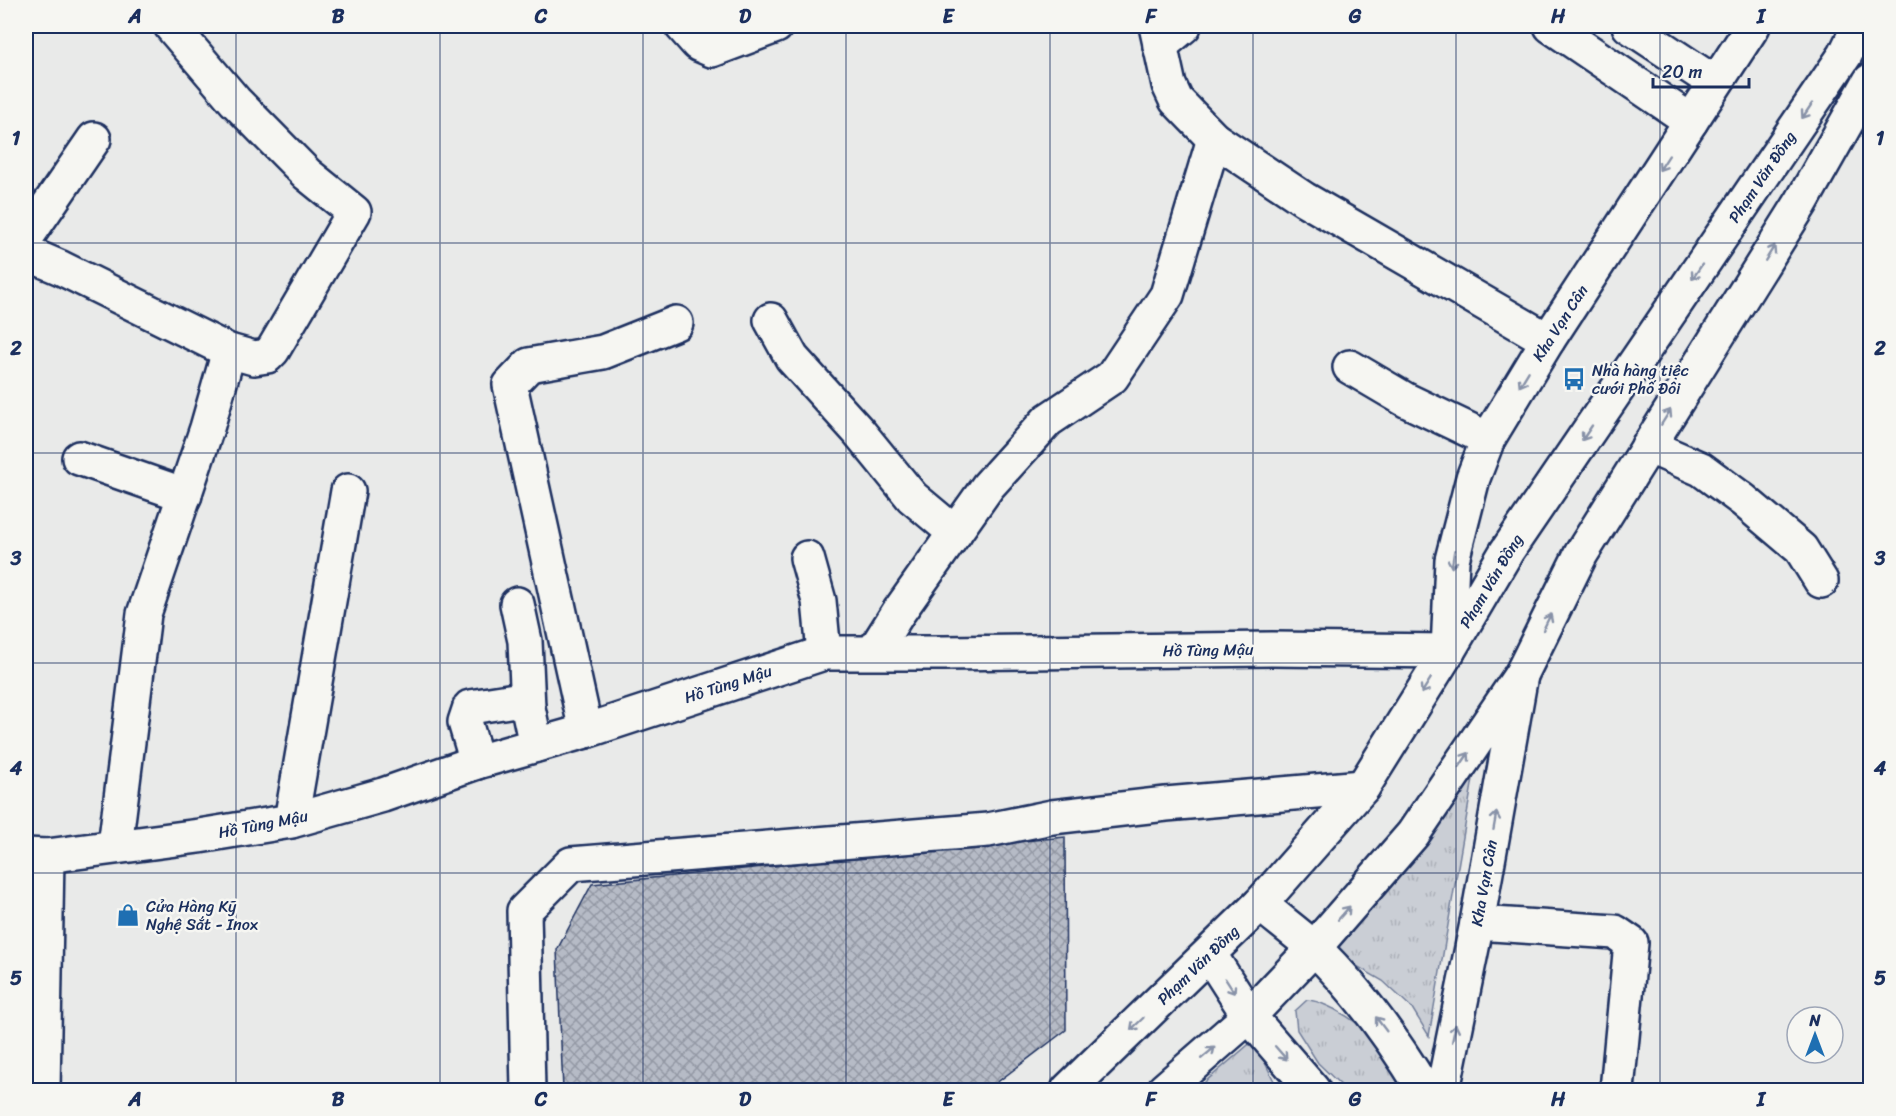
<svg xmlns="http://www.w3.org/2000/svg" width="1896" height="1116" viewBox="0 0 1896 1116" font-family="Sriracha,sans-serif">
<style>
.grass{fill:url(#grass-tufts);stroke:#727e9a;stroke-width:1.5}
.building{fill:url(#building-cross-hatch);stroke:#1b2f5e;stroke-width:1.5}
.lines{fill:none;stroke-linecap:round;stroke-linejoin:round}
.minor-casing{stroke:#1b2f5e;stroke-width:38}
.major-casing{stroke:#1b2f5e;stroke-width:38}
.highway-casing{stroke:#1b2f5e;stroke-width:38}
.minor{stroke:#f6f6f2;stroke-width:33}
.major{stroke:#f6f6f2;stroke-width:33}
.highway{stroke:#f6f6f2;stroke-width:33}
.oneway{stroke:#8892a8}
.grid{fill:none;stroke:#1b2f5e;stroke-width:1.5;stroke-opacity:0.55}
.labels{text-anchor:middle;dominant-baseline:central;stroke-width:5;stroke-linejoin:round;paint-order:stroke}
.street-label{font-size:16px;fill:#1b2f5e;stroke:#f6f6f2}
.poi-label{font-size:16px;fill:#1b2f5e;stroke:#f6f6f2;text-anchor:start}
.neatline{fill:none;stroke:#1b2f5e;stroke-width:2}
.grid-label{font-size:20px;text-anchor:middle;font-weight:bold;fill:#1b2f5e}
</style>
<defs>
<pattern id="grass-tufts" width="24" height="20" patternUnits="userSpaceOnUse" patternTransform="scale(1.5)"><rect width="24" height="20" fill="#caced5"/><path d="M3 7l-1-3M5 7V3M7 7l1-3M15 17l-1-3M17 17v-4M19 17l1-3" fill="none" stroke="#adb1b9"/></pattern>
<pattern id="building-cross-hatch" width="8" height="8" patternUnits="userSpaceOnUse" patternTransform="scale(1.5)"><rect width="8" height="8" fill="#b6bbc6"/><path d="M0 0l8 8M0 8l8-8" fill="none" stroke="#9398a4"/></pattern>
</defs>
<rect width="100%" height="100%" fill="#e9eae9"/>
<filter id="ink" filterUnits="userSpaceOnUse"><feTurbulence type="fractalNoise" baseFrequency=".0167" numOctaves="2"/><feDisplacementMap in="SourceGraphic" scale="12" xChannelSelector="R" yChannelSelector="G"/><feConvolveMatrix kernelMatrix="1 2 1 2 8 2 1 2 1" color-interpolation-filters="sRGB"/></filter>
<g filter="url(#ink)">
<g class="grass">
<path d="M1475,767L1429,1036L1412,1008L1383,981L1334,953Z"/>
<path d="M1307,1000C1317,1000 1325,1005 1334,1009C1367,1026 1394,1053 1402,1090H1346L1318,1063L1297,1030L1295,1011Z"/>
<path d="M1254,1040L1274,1081L1281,1090H1204L1205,1082Z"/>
</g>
<path class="building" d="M1065,837L1066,1030L987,1090H563L557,950L592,884Z"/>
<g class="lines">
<g class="minor-casing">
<g id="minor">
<path d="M682,26L698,44L712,50L776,26"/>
<path d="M1156,26L1169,85L1176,100L1214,139L1304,199L1548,340"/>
<path d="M1551,26L1691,121"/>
<path d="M1629,26L1715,83"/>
<path d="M1160,46L1184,26"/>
<path d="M26,238L94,139"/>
<path d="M26,253L61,268L229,351L254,358L267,356L273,350L354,212L307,174L235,101L171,26"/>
<path d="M771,320L792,358L859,432L912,497L955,533"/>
<path d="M1350,367L1406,400L1488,439"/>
<path d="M1648,446L1701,469L1743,500L1801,549L1821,581"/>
<path d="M79,458L185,495"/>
<path d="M807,558L819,601L824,653"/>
<path d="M517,604L525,641L528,708"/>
<path d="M874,651L898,613L988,486L1048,420L1112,377L1167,295L1214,139"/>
<path d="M586,731L510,385L529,365L603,352L676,323"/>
<path d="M477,762L465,722L470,707L515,700L528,708L536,745"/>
<path d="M291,821L348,491"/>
<path d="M115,846L144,614L207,428L229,351"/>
<path d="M26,855L47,856L199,836L291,821L383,795L477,762L586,731L824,653H944L1272,649L1448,651"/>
<path d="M1477,923L1615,932L1631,943L1617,1090"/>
<path d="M43,1090L47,856"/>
<path d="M528,1090L524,911L571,864L988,830L1052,817L1166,804L1363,787"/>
</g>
</g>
<g class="major-casing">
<g id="major">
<path d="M1448,651L1452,560L1473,478L1488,439L1548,340L1753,26"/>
<path d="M1260,904C1278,919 1297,933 1314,948C1358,990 1393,1039 1424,1090"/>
<path d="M1210,955L1249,1016L1313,1090"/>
<path d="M1443,1090L1477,923L1521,675"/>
</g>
</g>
<g class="highway-casing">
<g id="highway">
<path d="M1068,1090L1260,904L1363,787L1448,651L1507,551L1845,55L1859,26"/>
<path d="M1164,1090L1249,1016L1314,948L1413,834L1521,675L1581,554L1801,203L1870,81"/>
</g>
</g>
<use href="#minor" class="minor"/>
<use href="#major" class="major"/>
<use href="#highway" class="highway"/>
</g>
<defs><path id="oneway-shaft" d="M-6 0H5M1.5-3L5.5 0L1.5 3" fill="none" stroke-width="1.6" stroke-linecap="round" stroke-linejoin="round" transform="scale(1.5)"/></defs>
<g class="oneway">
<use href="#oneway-shaft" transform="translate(1807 111) rotate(124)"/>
<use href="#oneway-shaft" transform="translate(1664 163) rotate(123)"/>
<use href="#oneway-shaft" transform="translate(1770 253) rotate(-58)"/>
<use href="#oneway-shaft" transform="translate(1697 272) rotate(124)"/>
<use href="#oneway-shaft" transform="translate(1524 379) rotate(121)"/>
<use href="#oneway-shaft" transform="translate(1666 417) rotate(-58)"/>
<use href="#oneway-shaft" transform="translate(1587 433) rotate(124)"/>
<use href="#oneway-shaft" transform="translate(1453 559) rotate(99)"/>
<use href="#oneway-shaft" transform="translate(1547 622) rotate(-64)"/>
<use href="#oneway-shaft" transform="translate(1426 686) rotate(122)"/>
<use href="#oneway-shaft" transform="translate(1464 760) rotate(-56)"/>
<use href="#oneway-shaft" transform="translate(1495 821) rotate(-80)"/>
<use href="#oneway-shaft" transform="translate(1344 913) rotate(-49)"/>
<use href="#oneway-shaft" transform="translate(1230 986) rotate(57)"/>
<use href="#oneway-shaft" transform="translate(1137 1024) rotate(136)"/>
<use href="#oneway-shaft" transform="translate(1381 1024) rotate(-127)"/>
<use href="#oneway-shaft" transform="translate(1454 1033) rotate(-78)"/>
<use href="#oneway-shaft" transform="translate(1208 1053) rotate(-40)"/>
<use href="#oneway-shaft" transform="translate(1281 1053) rotate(49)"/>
</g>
</g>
<path class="grid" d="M236,26V1090M440,26V1090M643,26V1090M846,26V1090M1050,26V1090M1253,26V1090M1456,26V1090M1660,26V1090M26,243H1870M26,453H1870M26,663H1870M26,873H1870"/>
<defs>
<g id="bus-bare" transform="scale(1.8)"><path d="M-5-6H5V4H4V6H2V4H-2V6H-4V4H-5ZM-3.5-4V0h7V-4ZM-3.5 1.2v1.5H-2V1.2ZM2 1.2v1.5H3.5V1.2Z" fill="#1f6fb2" stroke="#f6f6f2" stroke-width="2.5" paint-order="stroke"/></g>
<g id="shop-bare" transform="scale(1.8)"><path d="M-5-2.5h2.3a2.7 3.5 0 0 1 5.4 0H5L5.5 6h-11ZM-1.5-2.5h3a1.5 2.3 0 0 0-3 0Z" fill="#1f6fb2" stroke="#f6f6f2" stroke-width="2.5" paint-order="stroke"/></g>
</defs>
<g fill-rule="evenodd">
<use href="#bus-bare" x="1574" y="379"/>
<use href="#shop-bare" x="128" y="915"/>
</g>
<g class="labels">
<g class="street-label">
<text transform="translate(1762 177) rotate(-56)">Phạm Văn Đồng</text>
<text transform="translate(1560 323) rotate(-57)">Kha Vạn Cân</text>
<text transform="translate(1491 581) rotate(-59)">Phạm Văn Đồng</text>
<text transform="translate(1208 650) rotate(-1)">Hồ Tùng Mậu</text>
<text transform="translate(728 684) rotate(-18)">Hồ Tùng Mậu</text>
<text transform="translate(263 824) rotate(-11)">Hồ Tùng Mậu</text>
<text transform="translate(1484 883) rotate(-80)">Kha Vạn Cân</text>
<text transform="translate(1198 965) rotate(-44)">Phạm Văn Đồng</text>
</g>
<g class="poi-label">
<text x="1592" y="370">Nhà hàng tiệc<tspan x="1592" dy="18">cưới Phố Đôi</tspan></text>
<text x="146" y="906">Cửa Hàng Kỹ<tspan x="146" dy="18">Nghệ Sắt - Inox</tspan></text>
</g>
</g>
<rect width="1896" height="1116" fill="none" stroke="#f6f6f2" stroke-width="66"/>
<g transform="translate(1815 1035)"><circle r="28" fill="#f6f6f2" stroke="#9ea6b7" stroke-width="1.5"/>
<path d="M0-4.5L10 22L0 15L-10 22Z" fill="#1f6fb2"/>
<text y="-9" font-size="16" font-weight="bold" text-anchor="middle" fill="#1b2f5e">N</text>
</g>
<path d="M1653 78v9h96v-9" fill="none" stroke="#1b2f5e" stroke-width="3"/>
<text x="1662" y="78" font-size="18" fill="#1b2f5e" stroke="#f6f6f2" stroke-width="4.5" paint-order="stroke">20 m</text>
<rect x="33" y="33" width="1830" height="1050" class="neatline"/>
<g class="grid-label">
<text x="135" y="23">A</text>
<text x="338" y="23">B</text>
<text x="541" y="23">C</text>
<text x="745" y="23">D</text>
<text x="948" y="23">E</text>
<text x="1151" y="23">F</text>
<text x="1355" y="23">G</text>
<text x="1558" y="23">H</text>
<text x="1761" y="23">I</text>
<text x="16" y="145">1</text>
<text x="1880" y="145">1</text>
<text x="16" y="355">2</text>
<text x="1880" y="355">2</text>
<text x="16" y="565">3</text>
<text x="1880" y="565">3</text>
<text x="16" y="775">4</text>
<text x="1880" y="775">4</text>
<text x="16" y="985">5</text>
<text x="1880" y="985">5</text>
<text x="135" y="1106">A</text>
<text x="338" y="1106">B</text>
<text x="541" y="1106">C</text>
<text x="745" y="1106">D</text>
<text x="948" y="1106">E</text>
<text x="1151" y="1106">F</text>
<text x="1355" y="1106">G</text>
<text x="1558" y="1106">H</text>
<text x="1761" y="1106">I</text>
</g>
</svg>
